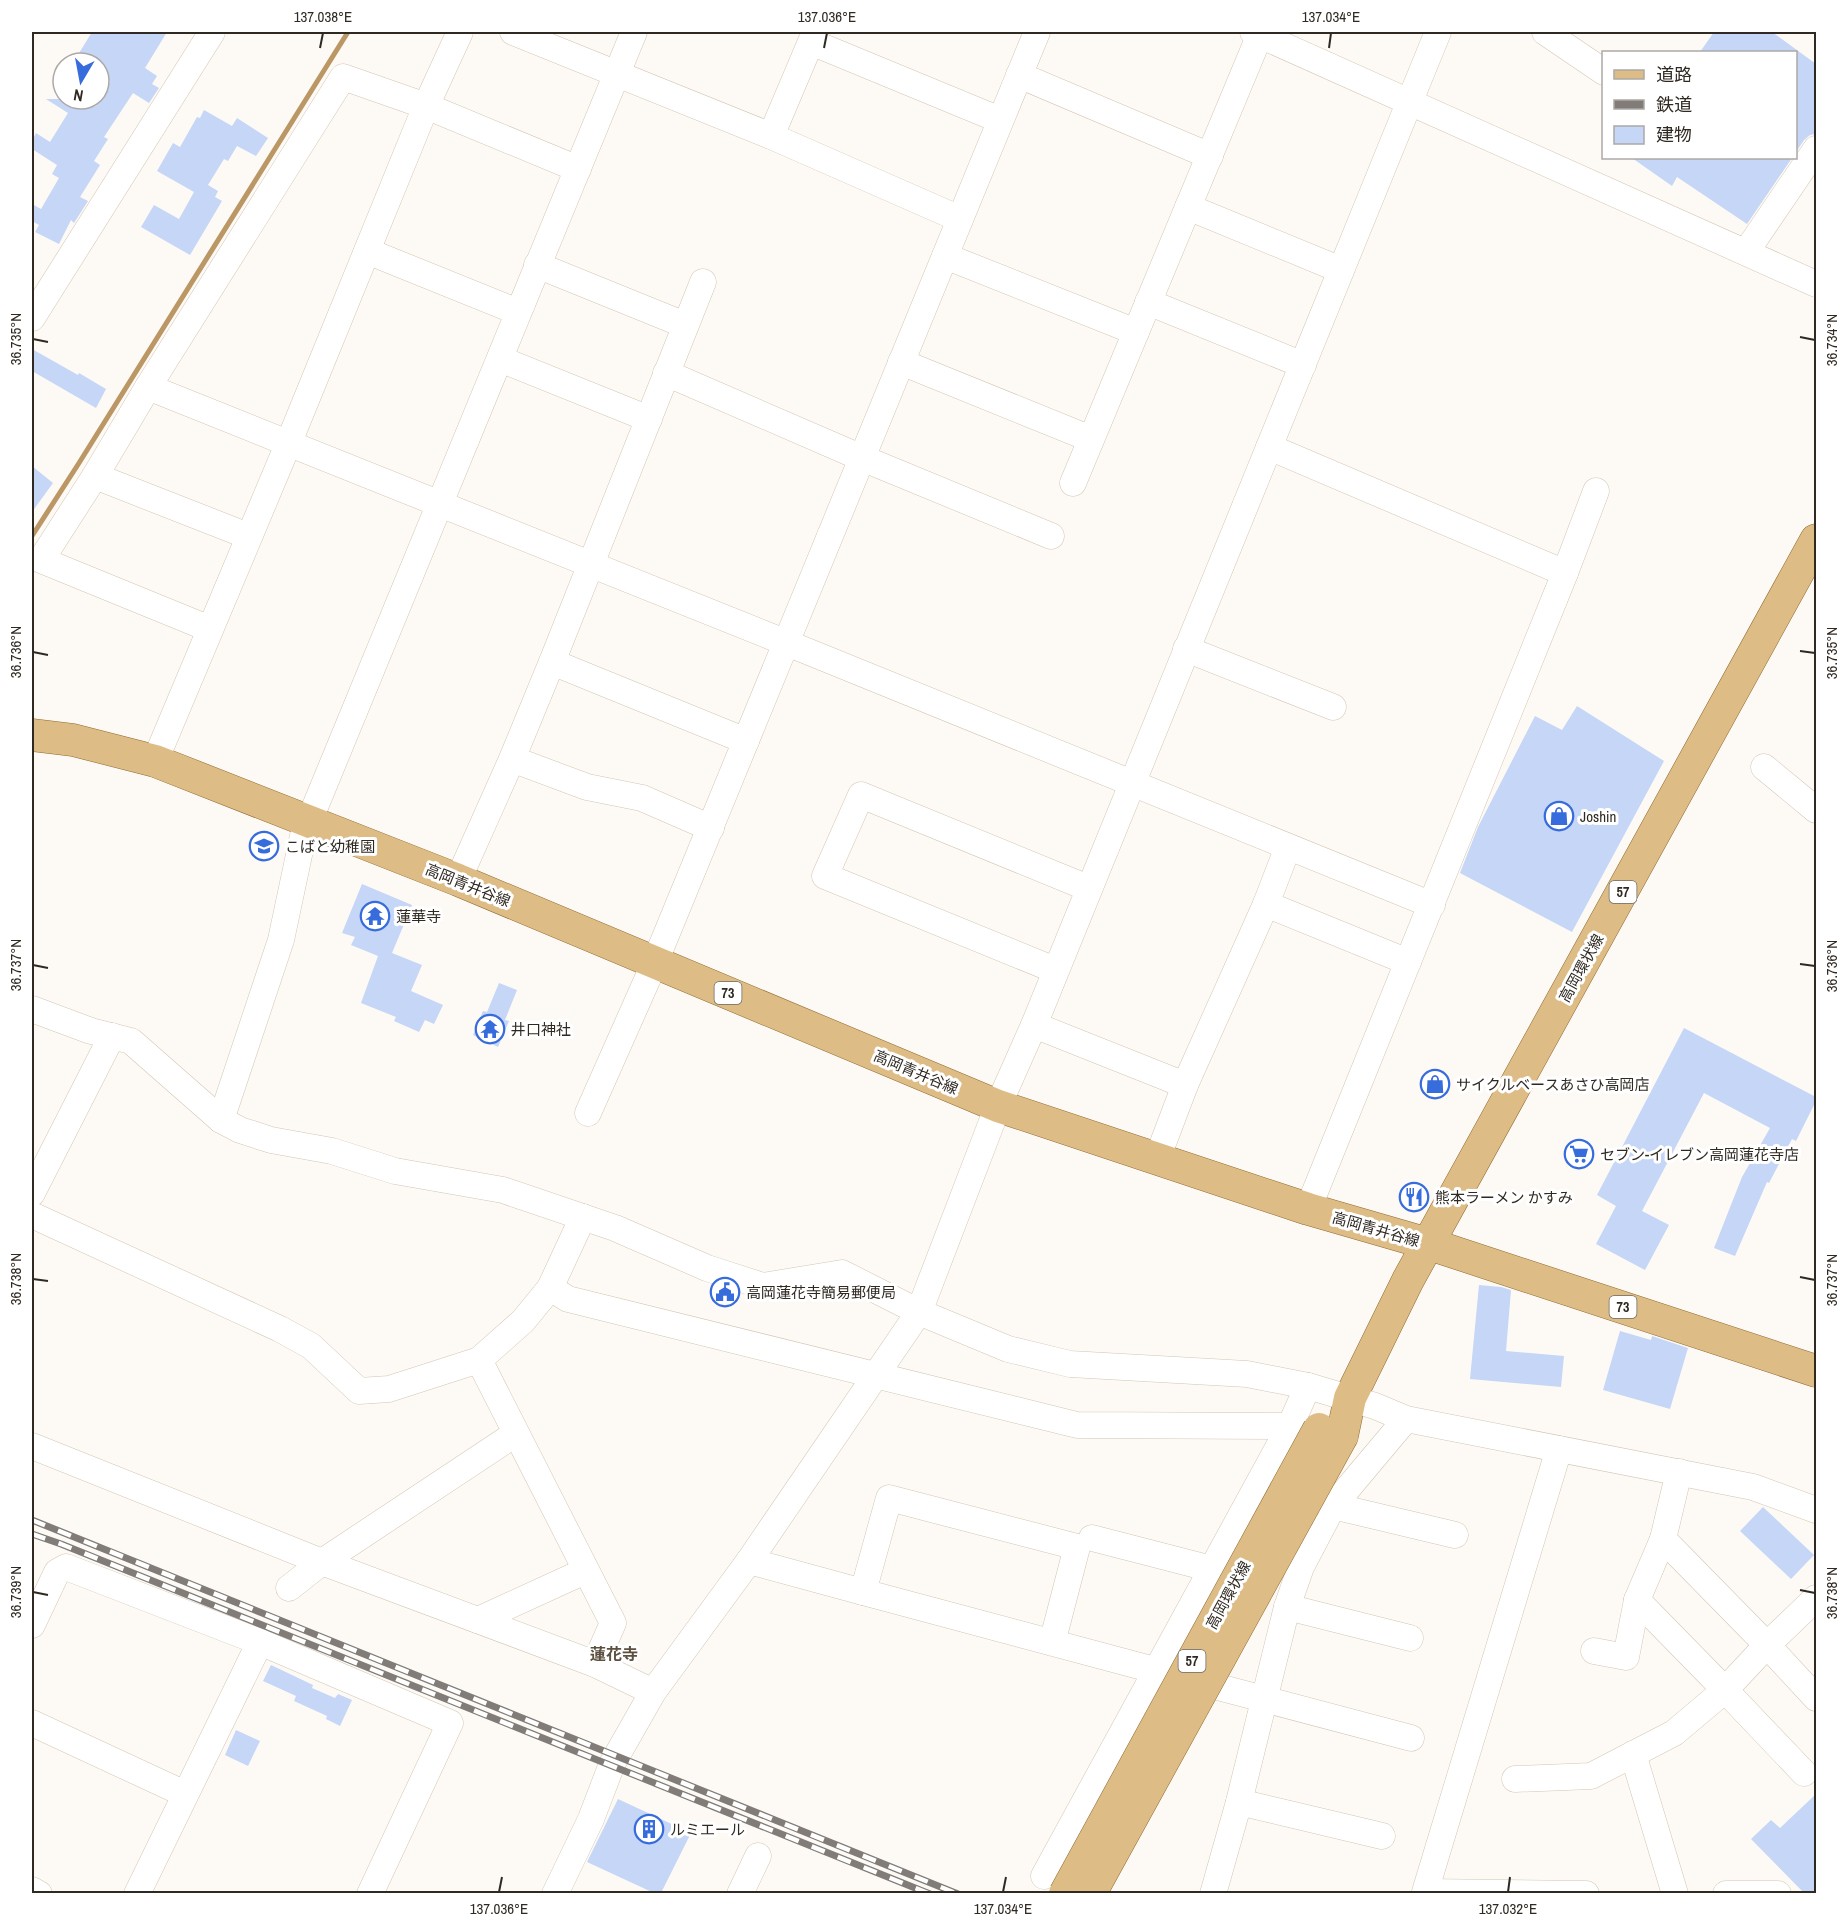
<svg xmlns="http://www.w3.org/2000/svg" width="1848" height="1925" viewBox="0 0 1848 1925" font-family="'Archivo Narrow','Noto Sans JP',sans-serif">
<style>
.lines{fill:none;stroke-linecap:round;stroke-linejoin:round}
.stream{stroke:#bb9765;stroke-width:5}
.building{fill:#c5d6f6}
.minor-casing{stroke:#d4c6b3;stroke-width:27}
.major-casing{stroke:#926b2e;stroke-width:33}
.minor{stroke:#fff;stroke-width:26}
.major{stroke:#ddbc86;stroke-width:32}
.rail-casing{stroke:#817c77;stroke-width:7}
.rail{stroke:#fff;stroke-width:4.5;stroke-dasharray:14;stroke-linecap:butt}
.major-bridge-casing{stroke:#926b2e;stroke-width:33;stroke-linecap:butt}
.major-bridge{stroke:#ddbc86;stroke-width:32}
.ticks{fill:none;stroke:#2f2922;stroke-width:2}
.labels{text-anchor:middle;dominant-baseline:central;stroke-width:6;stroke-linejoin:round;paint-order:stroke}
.shield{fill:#fff;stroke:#6d6964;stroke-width:1.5}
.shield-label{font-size:14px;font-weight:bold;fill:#2f2922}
.poi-label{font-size:15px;fill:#2f2922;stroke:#fff;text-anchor:start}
.street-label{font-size:15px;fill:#2f2922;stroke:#fff}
.neighbourhood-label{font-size:16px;font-weight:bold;fill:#5c5040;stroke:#fff}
.neatline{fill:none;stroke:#2f2922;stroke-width:2}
.ticks-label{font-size:15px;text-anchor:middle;fill:#2f2922}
</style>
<rect width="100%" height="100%" fill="#fdfaf6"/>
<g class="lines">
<path class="stream" d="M32,536L79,463L348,32"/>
</g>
<g class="building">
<path d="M92,32H167L145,68L157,76L152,84L159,88L149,103L133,93L104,137L108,139L94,161L100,165L80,197L88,201L74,223L71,220L59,244L35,232L39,225L32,221V204L41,209L59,178L52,174L57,165L32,149V141L36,133L50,142L68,113L46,99H85L96,106L110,81L99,74V63H73Z"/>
<path d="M1714,32H1772L1816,64V134L1810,135L1804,140L1796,152V52H1700Z"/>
<path d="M204,110L232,126L237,118L268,138L256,156L237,146L228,161L224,159L208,185L218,191L215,197L222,201L190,255L141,227L154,205L179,219L194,192L157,171L173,143L180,147L197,117L200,118Z"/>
<path d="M1632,158H1792L1747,224L1677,177L1672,186Z"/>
<path d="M32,349L78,375L79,373L106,389L96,408L32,371Z"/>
<path d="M32,466L53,483L32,512Z"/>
<path d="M1577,706L1664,761L1572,932L1460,873L1478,827L1535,716L1562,730Z"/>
<path d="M362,884L412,905L392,953L422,965L411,991L443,1005L434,1024L425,1020L419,1032L394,1021L396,1017L361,1003L378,956L351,945L355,937L342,933Z"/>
<path d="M499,983L517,990L505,1020L509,1021L498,1047L473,1035L483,1011L487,1012Z"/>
<path d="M1684,1028L1816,1097V1101L1796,1141L1792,1139L1769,1183L1767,1182L1735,1256L1714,1248L1742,1177L1770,1128L1704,1093L1642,1211L1669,1225L1645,1270L1596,1244L1616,1206L1597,1195Z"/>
<path d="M1479,1285L1501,1287L1511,1290L1506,1351L1564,1356L1561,1387L1470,1379Z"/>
<path d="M1620,1331L1651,1340L1652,1336L1688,1348L1670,1409L1603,1390Z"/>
<path d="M1763,1507L1814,1555L1791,1579L1740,1531Z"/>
<path d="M271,1665L313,1685L312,1688L335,1698L338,1694L352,1700L340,1726L326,1719L327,1716L294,1701L296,1696L263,1681Z"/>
<path d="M236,1730L260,1741L248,1766L225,1755Z"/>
<path d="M1816,1794V1893H1804L1751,1839L1771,1820L1780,1828Z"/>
<path d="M618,1799L691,1833L661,1893H654L587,1862Z"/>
</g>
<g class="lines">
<g class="minor-casing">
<g id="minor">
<path d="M513,32L771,136L960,219"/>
<path d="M1253,32L1816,284"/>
<path d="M1545,32L1604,72"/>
<path d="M811,42L1000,120"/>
<path d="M1019,75L1210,156"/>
<path d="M771,136L815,32"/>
<path d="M1188,207L1341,270"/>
<path d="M367,251L518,312"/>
<path d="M1746,252L1816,149"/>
<path d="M945,256L1136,332"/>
<path d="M537,265L685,325"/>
<path d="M1148,302L1303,365"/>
<path d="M32,318L212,32"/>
<path d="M500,359L649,419"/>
<path d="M901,362L1091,439"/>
<path d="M666,373L862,458L1051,536"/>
<path d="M148,387L343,77L426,106L578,169"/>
<path d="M1269,447L1565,573"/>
<path d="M95,476L248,536"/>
<path d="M1073,483L1261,32"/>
<path d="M210,629L41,560L95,476L148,387L787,643L1432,905"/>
<path d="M1186,649L1333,707"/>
<path d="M552,662L746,741"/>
<path d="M512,759L587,787L642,798L711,828"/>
<path d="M155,761L289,442L426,106L460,32"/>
<path d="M1764,767L1816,810"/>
<path d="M1288,847L1266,904L1408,962"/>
<path d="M458,880L512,759L552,662L703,282"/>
<path d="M1055,970L825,876L861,795L1088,888"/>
<path d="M32,1009L91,1031L131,1041L221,1120L240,1130L271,1140L332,1151L395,1171L503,1190L615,1228L707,1268L763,1286L842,1273L919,1312L1008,1349L1070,1364L1247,1374L1308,1386L1375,1406L1406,1419L1753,1487L1816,1510"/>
<path d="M1034,1025L1185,1085L1266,904"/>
<path d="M588,1113L655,962L1037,32"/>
<path d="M221,1120L281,940L303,836L634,32"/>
<path d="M1157,1159L1185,1085"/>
<path d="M32,1193L112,1036"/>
<path d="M1308,1209L1565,573L1596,491"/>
<path d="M32,1215L280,1329L311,1346L359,1391L389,1389L479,1360L523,1321L550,1288L583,1217"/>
<path d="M550,1288L568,1299L1077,1425L1290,1426L1308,1386"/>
<path d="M479,1360L613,1623L595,1664"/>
<path d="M32,1446L322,1562L595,1664L653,1692"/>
<path d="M1559,1449L1425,1892L1586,1894"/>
<path d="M1679,1472L1663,1539L1767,1645L1816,1598"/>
<path d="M1333,1506L1455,1535"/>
<path d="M1092,1538L1212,1569"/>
<path d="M749,1561L863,1592"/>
<path d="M289,1588L322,1562L515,1434"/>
<path d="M1287,1607L1410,1638"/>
<path d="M478,1620L585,1571"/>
<path d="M32,1625L57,1572L66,1567L260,1642L450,1723L370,1894"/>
<path d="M1052,1643L1077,1547L889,1498L863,1592C1046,1641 1228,1690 1411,1738"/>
<path d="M1594,1651L1626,1657L1637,1600"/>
<path d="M32,1723L185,1794"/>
<path d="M1633,1754L1675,1894"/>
<path d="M1804,1773L1725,1690L1767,1645L1816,1698"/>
<path d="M1515,1779L1591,1776L1674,1733L1725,1690L1637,1600L1663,1539"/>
<path d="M1239,1802L1382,1836"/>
<path d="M1044,1876L1290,1426"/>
<path d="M32,1890L39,1894"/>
<path d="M137,1894L260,1642"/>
<path d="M555,1894L591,1819L612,1764L653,1692L749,1561L919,1312L998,1106L1034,1025L1438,32"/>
<path d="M740,1894L758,1856"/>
<path d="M1213,1894L1239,1802L1287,1607L1301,1567L1333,1506L1406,1419"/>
<path d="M1726,1894H1778"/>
</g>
</g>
<g class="major-casing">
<g id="major">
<path d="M32,735L73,740L155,761L458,880L998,1106L1308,1209L1429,1244L1816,1371"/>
<path d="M1342,1436L1350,1398L1408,1280L1816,540"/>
</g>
</g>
<use href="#minor" class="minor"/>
<use href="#major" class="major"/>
<g class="rail-casing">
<g id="rail">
<path d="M32,1520L958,1894"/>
<path d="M32,1534L61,1544L930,1894"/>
</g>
</g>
<use href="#rail" class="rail"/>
<g class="major-bridge-casing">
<g id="major-bridge">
<path d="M1065,1894L1319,1429"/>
<path d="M1090,1894L1342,1436"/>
</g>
</g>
<use href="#major-bridge" class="major-bridge"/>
</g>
<path class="ticks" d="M320,48L323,33M824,48L827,33M1329,48L1331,33M1800,337L1815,340M33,339L48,342M1800,651L1815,653M33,652L48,655M1800,964L1815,966M33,965L48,968M1800,1277L1815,1280M33,1279L48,1281M1800,1590L1815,1593M33,1592L48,1595M499,1892L502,1877M1003,1892L1006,1877M1508,1892L1510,1877"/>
<defs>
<g id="shop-ring" transform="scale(1.5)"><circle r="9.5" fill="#fff" stroke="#376cdc" stroke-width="1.5"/><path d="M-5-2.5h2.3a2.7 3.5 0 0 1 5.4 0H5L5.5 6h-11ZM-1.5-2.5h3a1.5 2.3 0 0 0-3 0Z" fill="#376cdc"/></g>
<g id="school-ring" transform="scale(1.5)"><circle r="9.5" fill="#fff" stroke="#376cdc" stroke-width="1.5"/><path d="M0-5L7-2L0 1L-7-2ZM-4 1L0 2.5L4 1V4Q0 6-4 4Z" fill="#376cdc"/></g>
<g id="temple-ring" transform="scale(1.5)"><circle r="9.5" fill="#fff" stroke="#376cdc" stroke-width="1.5"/><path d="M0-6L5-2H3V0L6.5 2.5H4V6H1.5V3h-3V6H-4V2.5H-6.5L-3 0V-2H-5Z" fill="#376cdc"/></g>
<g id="supermarket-ring" transform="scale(1.5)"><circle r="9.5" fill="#fff" stroke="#376cdc" stroke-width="1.5"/><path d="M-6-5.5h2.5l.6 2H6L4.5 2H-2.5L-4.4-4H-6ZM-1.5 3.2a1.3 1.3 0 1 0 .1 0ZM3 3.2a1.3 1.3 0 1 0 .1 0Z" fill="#376cdc"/></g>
<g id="restaurant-ring" transform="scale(1.5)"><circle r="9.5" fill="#fff" stroke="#376cdc" stroke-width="1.5"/><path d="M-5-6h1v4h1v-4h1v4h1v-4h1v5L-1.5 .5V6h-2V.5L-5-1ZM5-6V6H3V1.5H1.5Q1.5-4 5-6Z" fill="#376cdc"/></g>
<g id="civic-ring" transform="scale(1.5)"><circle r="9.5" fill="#fff" stroke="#376cdc" stroke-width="1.5"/><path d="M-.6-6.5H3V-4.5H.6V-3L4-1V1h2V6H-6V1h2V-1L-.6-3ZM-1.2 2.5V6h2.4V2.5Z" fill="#376cdc"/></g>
<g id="building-ring" transform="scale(1.5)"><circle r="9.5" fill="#fff" stroke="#376cdc" stroke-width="1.5"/><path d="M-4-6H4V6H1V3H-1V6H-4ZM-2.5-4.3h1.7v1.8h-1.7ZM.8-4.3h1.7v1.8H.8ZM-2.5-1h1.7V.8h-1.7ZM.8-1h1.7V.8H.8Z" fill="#376cdc"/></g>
</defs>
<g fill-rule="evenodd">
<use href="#shop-ring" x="1559" y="816"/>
<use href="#school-ring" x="264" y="846"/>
<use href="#temple-ring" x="375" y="916"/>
<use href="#temple-ring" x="490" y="1029"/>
<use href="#shop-ring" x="1435" y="1084"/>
<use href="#supermarket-ring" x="1579" y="1154"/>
<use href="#restaurant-ring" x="1414" y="1197"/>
<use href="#civic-ring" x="725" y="1292"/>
<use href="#building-ring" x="649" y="1829"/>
</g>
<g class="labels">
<g class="shield">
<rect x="1609.5" y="881" width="27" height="22" rx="4.5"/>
<rect x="714.5" y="982" width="27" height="22" rx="4.5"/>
<rect x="1609.5" y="1296" width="27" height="22" rx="4.5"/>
<rect x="1178.5" y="1650" width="27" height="22" rx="4.5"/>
</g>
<g class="shield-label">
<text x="1623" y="892">57</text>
<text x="728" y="993">73</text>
<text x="1623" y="1307">73</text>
<text x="1192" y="1661">57</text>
</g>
<g class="poi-label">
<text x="1580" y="816">Joshin</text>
<text x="285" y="846">こばと幼稚園</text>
<text x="396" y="916">蓮華寺</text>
<text x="511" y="1029">井口神社</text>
<text x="1456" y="1084">サイクルベースあさひ高岡店</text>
<text x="1600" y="1154">セブン-イレブン高岡蓮花寺店</text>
<text x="1435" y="1197">熊本ラーメン かすみ</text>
<text x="746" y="1292">高岡蓮花寺簡易郵便局</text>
<text x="670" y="1829">ルミエール</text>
</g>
<g class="street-label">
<text transform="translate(468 885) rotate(22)">高岡青井谷線</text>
<text transform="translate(1581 968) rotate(-61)">高岡環状線</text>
<text transform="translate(916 1072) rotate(23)">高岡青井谷線</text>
<text transform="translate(1376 1229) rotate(16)">高岡青井谷線</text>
<text transform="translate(1228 1595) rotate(-61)">高岡環状線</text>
</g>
<g class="neighbourhood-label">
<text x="614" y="1654">蓮花寺</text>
</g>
</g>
<rect width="1848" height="1925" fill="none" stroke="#ffffff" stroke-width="66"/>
<rect x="1602" y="51" width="195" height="108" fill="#ffffff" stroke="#aca9a7" stroke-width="1.5"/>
<rect x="1614" y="70" width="30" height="9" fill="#ddbc86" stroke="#aca9a7" stroke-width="1.5"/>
<text x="1656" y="81" font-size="18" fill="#2f2922">道路</text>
<rect x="1614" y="100" width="30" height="9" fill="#817c77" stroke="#aca9a7" stroke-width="1.5"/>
<text x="1656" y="111" font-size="18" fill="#2f2922">鉄道</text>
<rect x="1614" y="126" width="30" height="18" fill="#c5d6f6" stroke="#aca9a7" stroke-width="1.5"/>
<text x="1656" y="141" font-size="18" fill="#2f2922">建物</text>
<g transform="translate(81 81) rotate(190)"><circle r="28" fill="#ffffff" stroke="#aca9a7" stroke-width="1.5"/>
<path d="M0-4.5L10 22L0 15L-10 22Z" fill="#376cdc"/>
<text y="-9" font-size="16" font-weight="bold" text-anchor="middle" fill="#2f2922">N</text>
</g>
<rect x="33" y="33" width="1782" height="1859" class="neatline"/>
<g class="ticks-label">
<text x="323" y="22">137.038°E</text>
<text x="827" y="22">137.036°E</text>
<text x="1331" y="22">137.034°E</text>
<text transform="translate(16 339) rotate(-90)" y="5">36.735°N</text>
<text transform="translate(1832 340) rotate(-90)" y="5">36.734°N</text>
<text transform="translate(16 652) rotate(-90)" y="5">36.736°N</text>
<text transform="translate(1832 653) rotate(-90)" y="5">36.735°N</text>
<text transform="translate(16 965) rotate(-90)" y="5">36.737°N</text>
<text transform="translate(1832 966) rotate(-90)" y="5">36.736°N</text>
<text transform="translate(16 1279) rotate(-90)" y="5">36.738°N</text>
<text transform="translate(1832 1280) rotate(-90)" y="5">36.737°N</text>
<text transform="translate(16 1592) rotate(-90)" y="5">36.739°N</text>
<text transform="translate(1832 1593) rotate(-90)" y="5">36.738°N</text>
<text x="499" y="1914">137.036°E</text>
<text x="1003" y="1914">137.034°E</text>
<text x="1508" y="1914">137.032°E</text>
</g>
</svg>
